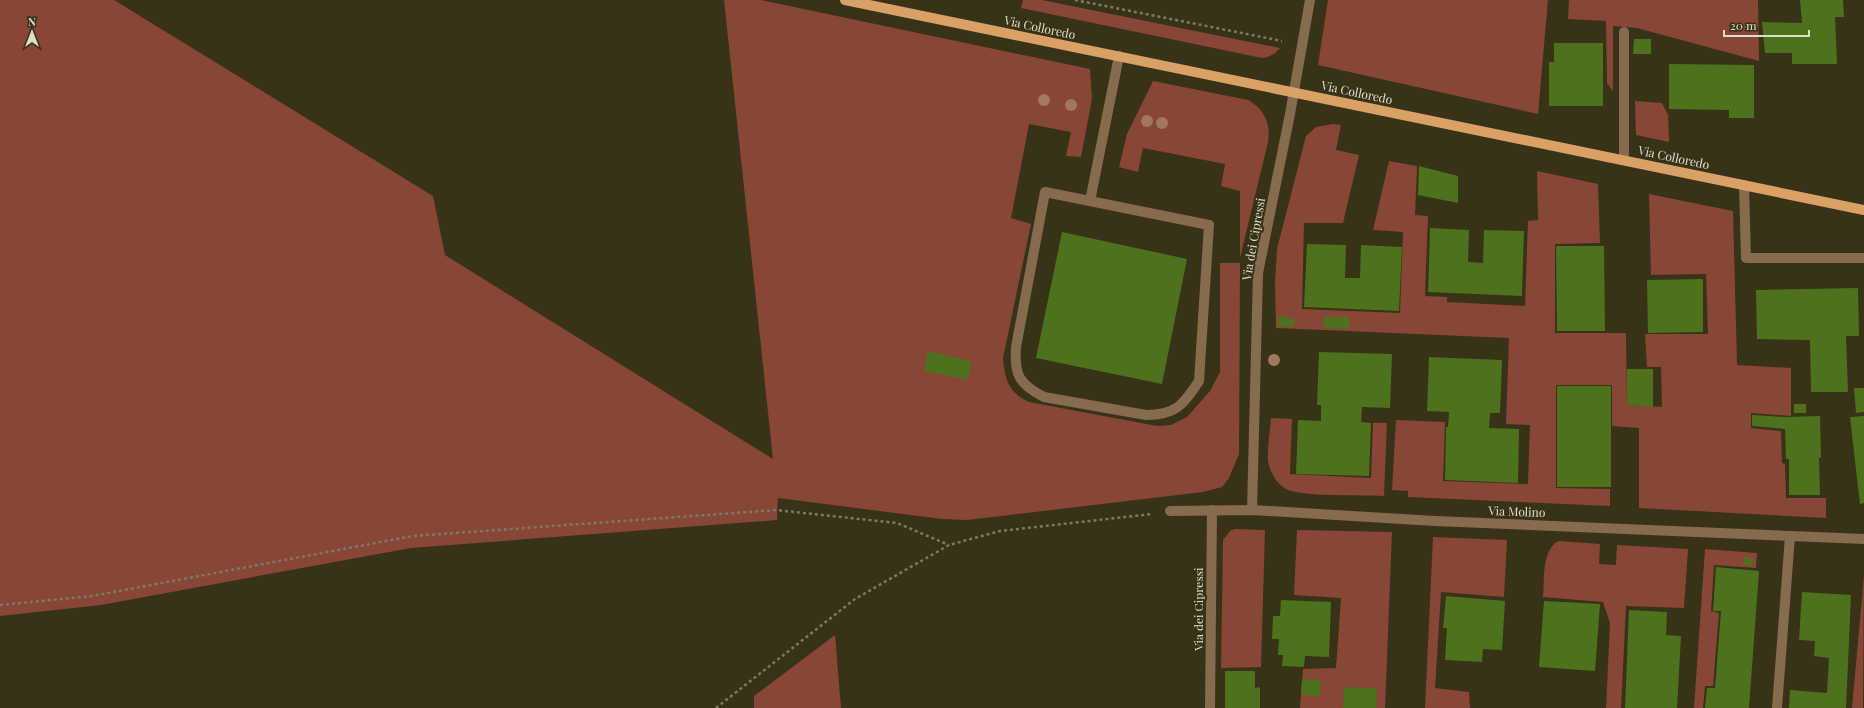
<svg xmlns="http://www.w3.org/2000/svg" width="1864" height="708" viewBox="0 0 1864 708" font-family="'Playfair Display',serif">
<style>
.green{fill:#884637}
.building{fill:#4e711e}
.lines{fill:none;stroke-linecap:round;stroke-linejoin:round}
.path{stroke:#7e7962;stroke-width:2.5;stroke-dasharray:3 3;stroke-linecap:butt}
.minor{stroke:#866b4f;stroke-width:10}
.major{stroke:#daa167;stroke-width:10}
.tree{fill:#a27761}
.labels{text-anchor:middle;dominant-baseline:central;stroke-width:4;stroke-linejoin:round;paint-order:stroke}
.street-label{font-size:12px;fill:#e0ddcd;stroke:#383217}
</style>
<rect width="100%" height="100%" fill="#383217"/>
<g class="green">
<path d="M0,0H114L433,196L445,255L773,459L724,0H761L1090,69L1092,99L1081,157L1066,156L1071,132L1029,124L1011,218L1031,224L1003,358C1005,380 1008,392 1029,402L1157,426L1171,425L1187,417L1210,391L1220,372V263H1240L1239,454L1229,478L1222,487L1203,492L967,520L942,519L778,498L777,520L411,548L101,605L0,616Z"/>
<path d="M1023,0H1042L1280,48C1275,54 1270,57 1262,58L1021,8Z"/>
<path d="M1328,0H1548L1538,114L1318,65Z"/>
<path d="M1569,0H1758L1759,61L1637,28L1613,26V91L1607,83L1606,21L1568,19Z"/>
<path d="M1153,81L1248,100C1264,109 1271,123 1268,142L1240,258V191L1221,186L1225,164L1143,148L1138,172L1119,167L1127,134Z"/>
<path d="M1635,101L1662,103L1668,115L1669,142L1636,135Z"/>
<path d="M1333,124L1341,125L1336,150L1359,155L1343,223H1304L1302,309L1400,313L1403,232L1373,230L1389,161L1417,166L1415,215L1428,216L1425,296L1447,297V302L1525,306L1528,221L1538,220L1537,171L1598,184L1600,243L1555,244V333H1626L1627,405L1662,407L1661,367H1647L1645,334H1708L1706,274L1651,275L1649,194L1733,211L1737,365L1791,368V416L1751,413V428L1781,431L1782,463L1785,464L1786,498H1826V518L1639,508V428L1612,426V385H1556V488L1610,489V506L1408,497V491L1392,490L1396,420L1445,422L1443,481L1528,484L1530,425L1506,424L1509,338L1276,328L1275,282L1277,249L1306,136L1316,127Z"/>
<path d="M1271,418L1292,419L1290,474L1371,478L1373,423H1387L1384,496C1364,495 1300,497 1286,489C1276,483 1270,472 1268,461C1267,447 1270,432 1271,418Z"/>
<path d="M1235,529L1265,530L1261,667L1221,668L1223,540L1230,531Z"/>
<path d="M1297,530L1392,532L1385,708H1300L1303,669L1336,668L1341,598L1294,595Z"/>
<path d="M1433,537L1507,540L1504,597L1441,592L1435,688L1469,692L1470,708H1425Z"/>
<path d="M1558,541L1600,544L1599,564L1616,565L1617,545L1688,549L1684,608L1626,606L1621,708H1606L1610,623L1603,602L1543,597C1545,579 1541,552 1558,541Z"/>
<path d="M1705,549L1757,553L1756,568L1714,565L1711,611L1719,613L1713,686H1705L1703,708H1694Z"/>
<path d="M1864,576L1863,708H1852Z"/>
<path d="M835,635L841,708H754V696Z"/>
</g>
<g class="building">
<path d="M1800,0H1843L1844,17H1835L1837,64H1792V53H1765L1762,22L1802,23Z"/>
<path d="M1634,39H1651V54H1633Z"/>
<path d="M1554,43H1603V106H1549V62H1554Z"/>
<path d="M1669,64L1754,65V118H1729V110L1669,109Z"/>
<path d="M1419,166L1458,176V203L1418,195Z"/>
<path d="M1430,228L1469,230L1468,262L1483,263L1484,230L1524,231L1522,296L1428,292Z"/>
<path d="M1062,232L1187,259L1162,384L1036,358Z"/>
<path d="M1307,244L1346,245L1345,278H1360L1361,245L1402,247L1399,311L1304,307Z"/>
<path d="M1556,246H1604L1605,331H1557Z"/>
<path d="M1703,279V332L1648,333L1647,280Z"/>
<path d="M1858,288L1859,336H1846L1848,392H1811L1810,340L1757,339L1756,290Z"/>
<path d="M1278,316L1294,319V327L1278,326Z"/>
<path d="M1324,317H1349V329L1324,328Z"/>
<path d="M928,351L971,361L968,380L924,371Z"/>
<path d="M1319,352L1392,354L1390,408L1362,407L1361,422L1371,423L1369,476L1296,474L1298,420L1321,421V405H1317Z"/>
<path d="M1429,357L1502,360L1500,413H1490L1489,428L1519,429L1518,483L1445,480L1446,427H1448L1449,412L1427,411Z"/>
<path d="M1627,369H1653V407L1627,405Z"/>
<rect x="1557" y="386" width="54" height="101"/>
<path d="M1854,388H1864V412L1856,413Z"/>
<rect x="1794" y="404" width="12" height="9"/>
<path d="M1752,415L1785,417L1820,416L1821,458H1819L1820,495H1789V459H1786L1785,429L1752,426Z"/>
<path d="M1864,416V503L1860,504L1850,417Z"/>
<path d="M1744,557L1753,558L1752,566L1744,565Z"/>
<path d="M1716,567L1759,571L1749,708H1705L1707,688H1715L1721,611H1713Z"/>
<path d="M1802,592L1851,595L1846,708H1789L1790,690L1827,693L1829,658L1814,656L1815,641L1799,640Z"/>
<path d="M1446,596L1505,601L1502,650L1483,649L1482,662L1445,660L1447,628H1443Z"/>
<path d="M1281,600L1331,602L1329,657L1305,656L1304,667L1282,666L1283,655H1278L1279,639H1272L1273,616H1280Z"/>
<path d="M1544,601L1600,604L1595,671L1539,667Z"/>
<path d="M1629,610L1667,612L1666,635L1681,636L1677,708H1625Z"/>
<path d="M1225,671H1255V688L1260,687V708H1225Z"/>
<path d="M1302,679L1320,680V696L1301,695Z"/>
<path d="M1344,687L1377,688L1376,708H1343Z"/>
</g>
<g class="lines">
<g class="path">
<path d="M1075,0L1282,41"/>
<path d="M0,605L92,596L413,536L776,510L897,523L949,545"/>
<path d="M716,708L855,599L949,545L1000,531L1152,514"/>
</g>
<g class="minor">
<path d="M1624,32V160"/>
<path d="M1744,185L1746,258H1864"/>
<path d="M1045,192L1209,225L1199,381C1183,405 1176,415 1146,415L1044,397C1019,384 1014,375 1016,347Z"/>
<path d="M1090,201L1119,56"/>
<path d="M1252,510L1258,273L1290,114L1310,0"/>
<path d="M1170,511L1252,510L1435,521L1864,539"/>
<path d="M1210,708L1212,510"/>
<path d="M1777,708L1790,536"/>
</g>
<path class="major" d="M845,0L1864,210"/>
</g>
<g class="tree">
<circle cx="1044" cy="100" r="6"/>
<circle cx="1071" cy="105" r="6"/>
<circle cx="1147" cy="121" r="6"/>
<circle cx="1162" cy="123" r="6"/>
<circle cx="1274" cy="360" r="6"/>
</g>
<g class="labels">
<g class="street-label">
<text transform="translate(1040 27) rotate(12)">Via Colloredo</text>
<text transform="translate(1357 92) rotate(12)">Via Colloredo</text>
<text transform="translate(1674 157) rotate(12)">Via Colloredo</text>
<text transform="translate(1253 239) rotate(-80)">Via dei Cipressi</text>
<text transform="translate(1517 511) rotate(2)">Via Molino</text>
<text transform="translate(1198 609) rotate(-90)">Via dei Cipressi</text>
</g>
</g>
<g transform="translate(32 32)" stroke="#383217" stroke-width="3" paint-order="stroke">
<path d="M0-3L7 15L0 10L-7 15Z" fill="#e0ddcd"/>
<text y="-6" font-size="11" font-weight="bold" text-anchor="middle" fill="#e0ddcd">N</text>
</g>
<path d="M1724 30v6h85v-6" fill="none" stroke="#e0ddcd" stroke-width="2"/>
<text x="1730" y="30" font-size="12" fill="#e0ddcd" stroke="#383217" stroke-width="3" paint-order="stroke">20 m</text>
</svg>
